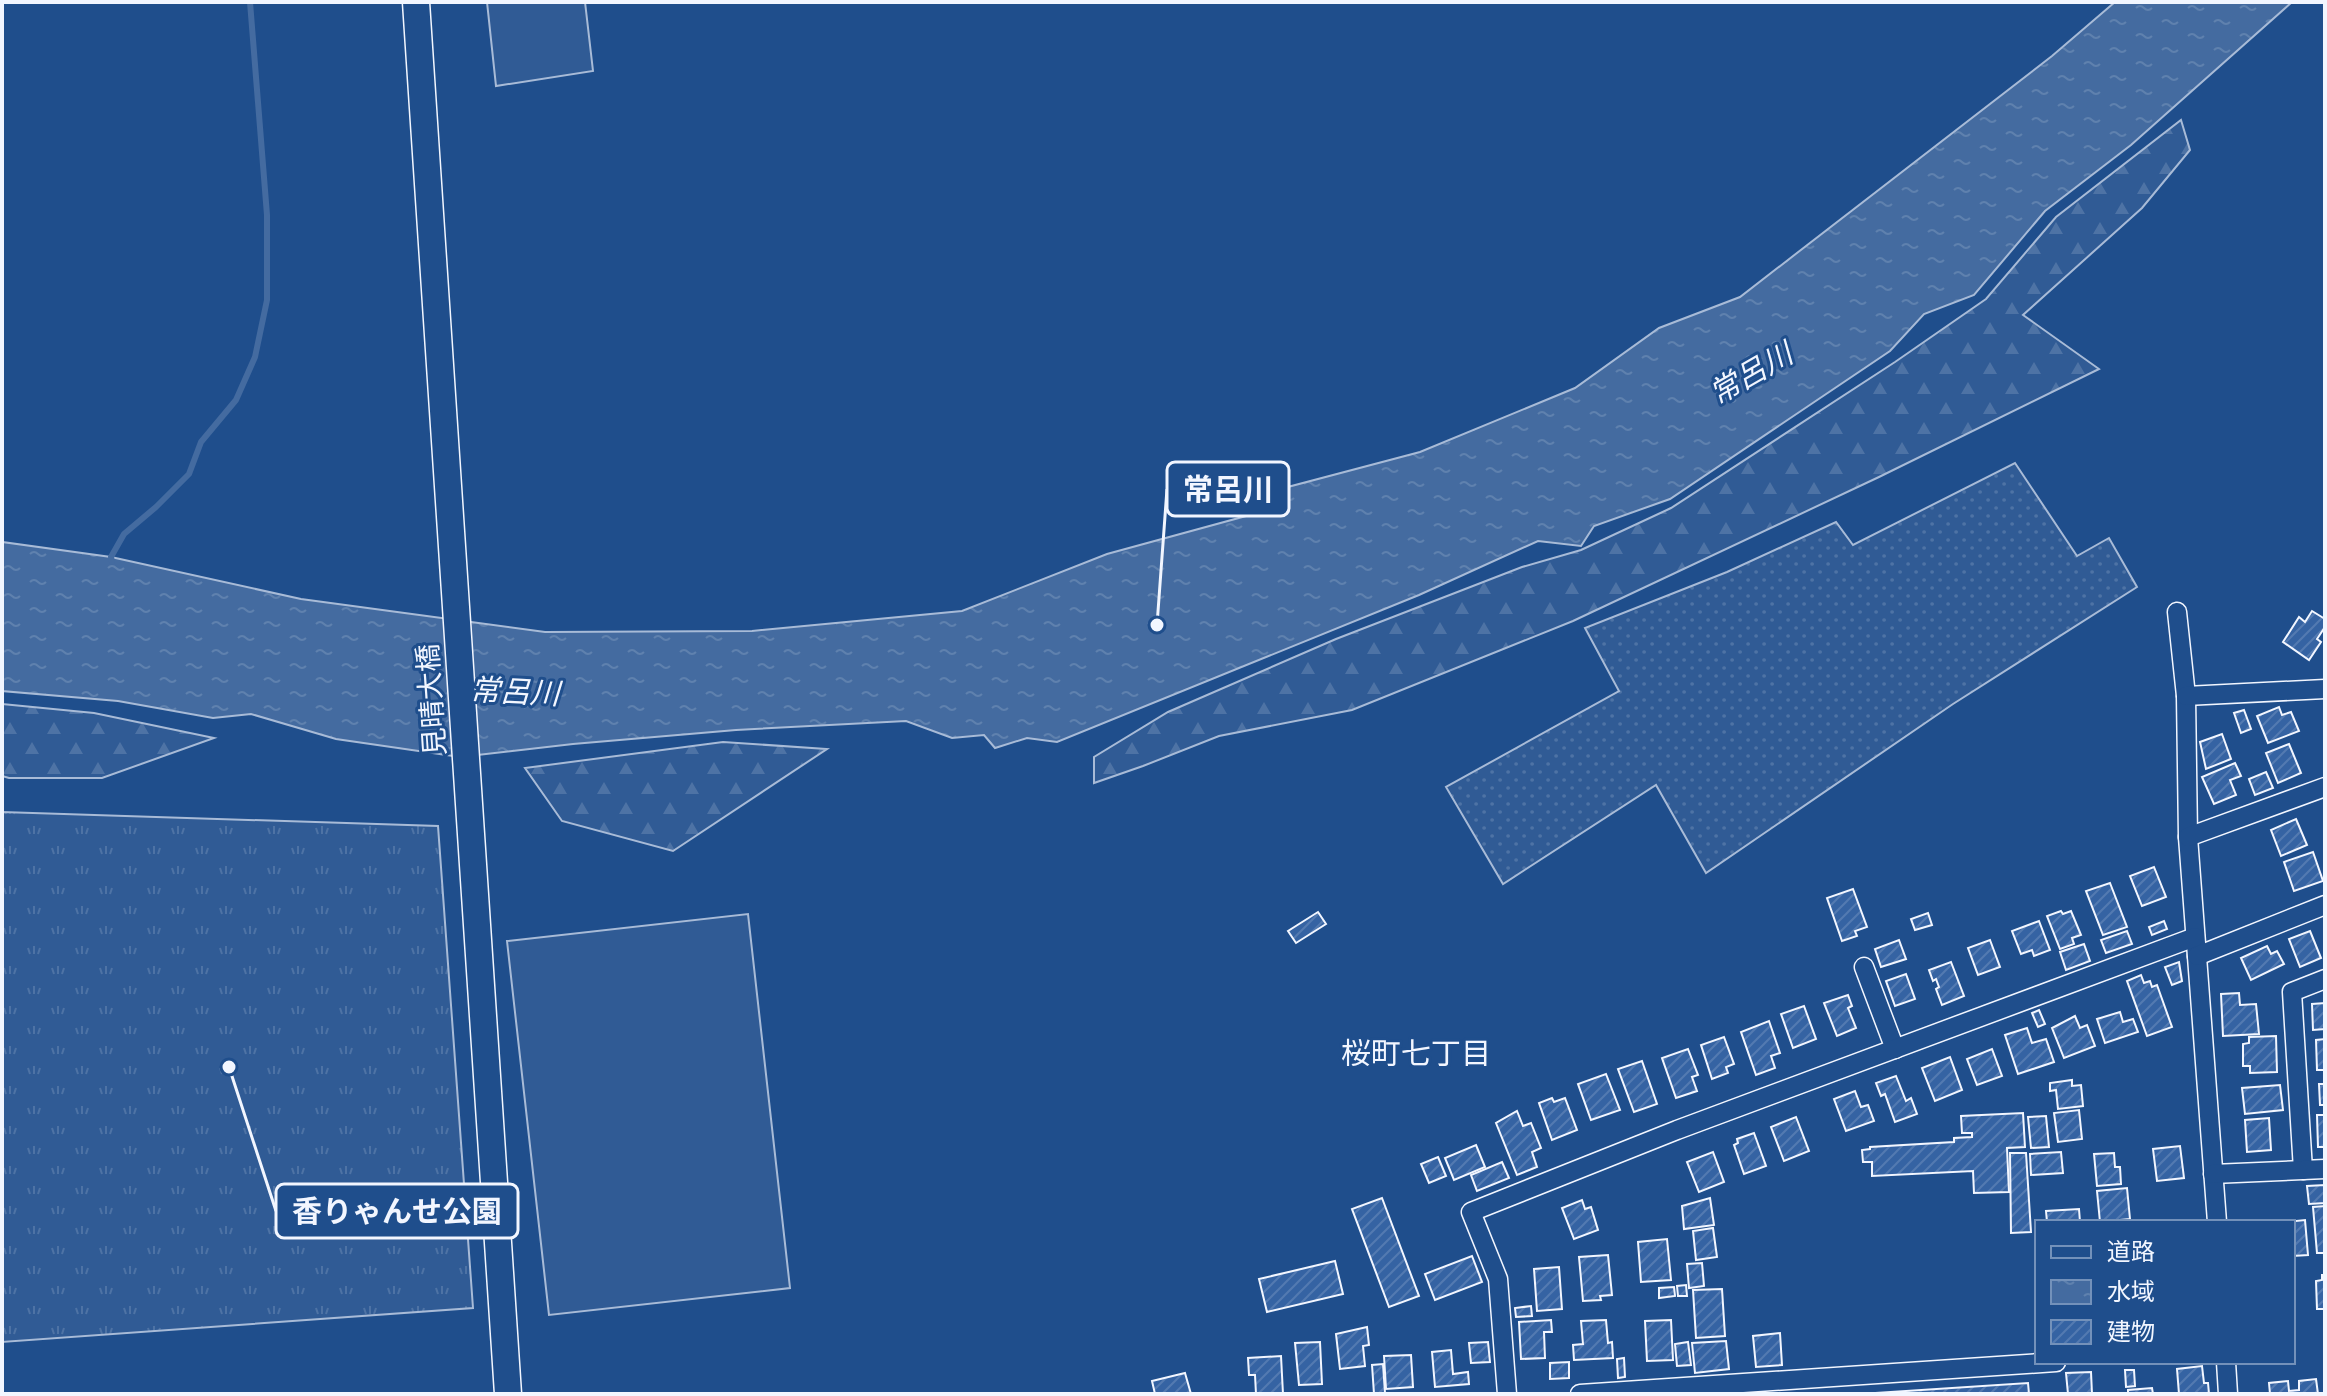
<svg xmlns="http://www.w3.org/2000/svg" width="2327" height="1396" viewBox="0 0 2327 1396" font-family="Lato,'Noto Sans JP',sans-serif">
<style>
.grass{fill:url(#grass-tufts);stroke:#a8bbd7;stroke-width:2}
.forest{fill:url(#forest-firs);stroke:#a8bbd7;stroke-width:2}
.garden{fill:url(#garden-dots);stroke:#a8bbd7;stroke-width:2}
.pitch{fill:#305b95;stroke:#a8bbd7;stroke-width:2}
.water{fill:url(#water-ripples);stroke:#a8bbd7;stroke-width:2}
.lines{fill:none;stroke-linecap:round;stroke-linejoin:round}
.stream{stroke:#446ba0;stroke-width:6}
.building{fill:url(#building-hatch);stroke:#f2f6ff;stroke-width:2}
.minor-casing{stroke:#f2f6ff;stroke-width:21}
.secondary-casing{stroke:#f2f6ff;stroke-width:29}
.minor{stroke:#1f4e8c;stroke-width:18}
.secondary{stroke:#1f4e8c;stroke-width:26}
.labels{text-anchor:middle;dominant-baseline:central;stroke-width:6;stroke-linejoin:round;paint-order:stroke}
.street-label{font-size:28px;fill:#f2f6ff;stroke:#1f4e8c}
.water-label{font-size:30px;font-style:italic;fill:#f2f6ff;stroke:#1f4e8c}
.neighbourhood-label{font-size:30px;fill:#f2f6ff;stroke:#1f4e8c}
.leader{fill:none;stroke:#f2f6ff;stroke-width:3}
.callout-dot{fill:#f2f6ff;stroke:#1f4e8c;stroke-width:3}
.callout{fill:#1f4e8c;stroke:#f2f6ff;stroke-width:3}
.callout-label{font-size:30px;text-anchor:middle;font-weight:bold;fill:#f2f6ff}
</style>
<defs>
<pattern id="grass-tufts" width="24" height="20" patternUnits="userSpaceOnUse" patternTransform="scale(2)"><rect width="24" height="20" fill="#305b95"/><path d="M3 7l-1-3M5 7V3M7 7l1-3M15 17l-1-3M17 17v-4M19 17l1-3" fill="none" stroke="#4e73a5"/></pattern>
<pattern id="forest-firs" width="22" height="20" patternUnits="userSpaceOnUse" patternTransform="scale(2)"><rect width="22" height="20" fill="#305b95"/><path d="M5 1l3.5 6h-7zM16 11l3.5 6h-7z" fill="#4e73a5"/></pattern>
<pattern id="garden-dots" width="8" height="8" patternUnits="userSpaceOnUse" patternTransform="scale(2)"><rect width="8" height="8" fill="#305b95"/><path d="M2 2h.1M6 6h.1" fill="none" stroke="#4e73a5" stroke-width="1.8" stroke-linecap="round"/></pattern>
<pattern id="water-ripples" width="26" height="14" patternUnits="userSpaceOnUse" patternTransform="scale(2)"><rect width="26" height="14" fill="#446ba0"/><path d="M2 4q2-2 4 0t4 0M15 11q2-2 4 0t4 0" fill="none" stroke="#5f81ae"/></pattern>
<pattern id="building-hatch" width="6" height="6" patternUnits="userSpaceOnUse" patternTransform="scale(2)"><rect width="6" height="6" fill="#3563a3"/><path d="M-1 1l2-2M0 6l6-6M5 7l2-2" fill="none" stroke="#537ab1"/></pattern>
</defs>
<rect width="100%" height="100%" fill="#1f4e8c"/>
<path class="grass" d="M2,812L438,826L473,1308L2,1342Z"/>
<g class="forest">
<path d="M2181,120L2190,150L2142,208L2023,315L2099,369L1879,477L1573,621L1352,710L1219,736L1143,766L1094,783V757L1168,712L1336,639L1522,567L1581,550L1671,508L1895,362L1986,299L2056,217Z"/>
<path d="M2,704L94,713L214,738L102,778H9L2,776Z"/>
<path d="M723,742L827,749L673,851L562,821L525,768Z"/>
</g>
<path class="garden" d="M2015,463L2077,556L2109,538L2137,587L1953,704L1706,873L1656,785L1503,884L1446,787L1619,691L1585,628L1727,572L1836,522L1853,545Z"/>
<g class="pitch">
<path d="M487,2H585L593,71L496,86Z"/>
<path d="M748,914L790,1288L549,1315L507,941Z"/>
</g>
<path class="water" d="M2115,2H2292L2131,145L2045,211L1974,295L1924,314L1890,351L1670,499L1594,526L1581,546L1538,541L1419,595L1057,742L1027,738L995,748L984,735L952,738L906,721L736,730L573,744L460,757L336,739L251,714L213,718L118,701L2,691V542L111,557L301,599L545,632L752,631L962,611L1107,554L1246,516L1284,488L1420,452L1575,388L1659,328L1740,297L2052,56Z"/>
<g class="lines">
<path class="stream" d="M112,562L111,557L124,534L156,507L189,474L201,442L236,400L255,357L267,300V215L250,2"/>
</g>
<g class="building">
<path d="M2312,611L2325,619V627L2317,639L2321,642L2309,660L2283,642L2299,617L2305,622Z"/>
<path d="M2279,707L2282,715L2291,712L2299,731L2268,743L2257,716Z"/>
<path d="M2244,710L2251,729L2241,733L2234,713Z"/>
<path d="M2222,734L2231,759L2206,769L2200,742Z"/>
<path d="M2289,744L2301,773L2278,783L2266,753Z"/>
<path d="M2235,763L2241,776L2230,780L2236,795L2214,804L2202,777Z"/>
<path d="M2266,772L2273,788L2255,795L2249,779Z"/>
<path d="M2296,819L2307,845L2281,856L2271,830Z"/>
<path d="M2313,852L2323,881L2294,891L2284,862Z"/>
<path d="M2154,867L2166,897L2142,906L2130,876Z"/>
<path d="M2110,883L2127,927L2103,935L2086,891Z"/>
<path d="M1853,889L1867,927L1855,931L1857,936L1842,941L1827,898Z"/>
<path d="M2061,911L2063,914L2071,911L2081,935L2072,938L2074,944L2060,949L2047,916Z"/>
<path d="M1318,912L1326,924L1296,943L1288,931Z"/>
<path d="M1928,913L1932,925L1915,930L1911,919Z"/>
<path d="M2039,921L2050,950L2034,956L2032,950L2021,954L2012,931Z"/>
<path d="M2164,921L2167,929L2152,935L2149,927Z"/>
<path d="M2127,931L2132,944L2106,953L2101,940Z"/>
<path d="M2310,931L2321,958L2300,967L2289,939Z"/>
<path d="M1899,940L1906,959L1881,967L1875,949Z"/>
<path d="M1990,940L2000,967L1978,975L1968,948Z"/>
<path d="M2084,944L2090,961L2066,970L2060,952Z"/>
<path d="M2267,946L2271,954L2277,951L2284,964L2251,980L2241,958Z"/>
<path d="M1951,962L1964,996L1942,1005L1936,989L1939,987L1936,979L1933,981L1929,970Z"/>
<path d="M2179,962L2182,981L2172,985L2165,967Z"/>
<path d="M1906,974L1915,999L1895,1006L1886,981Z"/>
<path d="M2141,975L2144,983L2150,981L2152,987L2157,985L2172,1027L2147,1036L2127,981Z"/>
<path d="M2239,993L2240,1005L2256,1004L2259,1034L2223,1036L2221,994Z"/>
<path d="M1848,995L1852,1006L1848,1008L1856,1028L1837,1036L1824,1003Z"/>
<path d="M2325,1003V1029L2313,1030L2312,1004Z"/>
<path d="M1804,1006L1816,1039L1793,1048L1781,1014Z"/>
<path d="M2039,1010L2045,1024L2038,1027L2032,1013Z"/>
<path d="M2120,1012L2123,1022L2133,1019L2138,1032L2105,1043L2097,1019Z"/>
<path d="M2075,1016L2080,1028L2087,1025L2095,1046L2064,1058L2052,1028Z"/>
<path d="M1769,1021L1780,1053L1771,1056L1775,1068L1756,1075L1741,1032Z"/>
<path d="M2027,1028L2032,1043L2046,1039L2054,1062L2018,1074L2005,1035Z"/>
<path d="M2276,1036L2277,1072L2250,1073V1066H2243V1044L2249,1043V1037Z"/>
<path d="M1724,1037L1734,1064L1726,1067L1728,1073L1712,1079L1701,1045Z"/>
<path d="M2325,1039V1070H2317L2316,1040Z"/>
<path d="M1688,1049L1698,1075L1692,1077L1697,1091L1676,1098L1662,1058Z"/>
<path d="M1992,1049L2002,1076L1977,1085L1967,1059Z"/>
<path d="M1950,1057L1962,1090L1935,1101L1922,1068Z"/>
<path d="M1642,1061L1657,1104L1634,1112L1618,1069Z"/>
<path d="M1606,1074L1620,1110L1591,1120L1578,1084Z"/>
<path d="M1896,1076L1906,1101L1911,1098L1917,1114L1895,1122L1885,1094L1881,1096L1876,1083Z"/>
<path d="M2072,1080V1086L2081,1085L2083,1106L2058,1109L2056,1090L2050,1091V1083Z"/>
<path d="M2319,1084H2325V1105H2320Z"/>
<path d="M2280,1085L2283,1110L2245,1114L2242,1088Z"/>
<path d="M1855,1091L1861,1107L1868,1105L1874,1121L1846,1131L1834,1099Z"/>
<path d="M1552,1098L1554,1102L1565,1098L1577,1130L1552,1140L1539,1103Z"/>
<path d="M2079,1110L2082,1139L2058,1142L2054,1113Z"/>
<path d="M1517,1111L1523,1126L1531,1123L1541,1148L1532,1152L1537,1167L1517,1175L1496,1123Z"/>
<path d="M2023,1113L2025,1147L2007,1148L2009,1192L1974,1193L1973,1171L1872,1176V1162H1863L1862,1150L1870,1149V1147L1954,1142V1138L1972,1137V1133H1962L1961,1116Z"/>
<path d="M2317,1115H2325V1147H2318Z"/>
<path d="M2046,1116L2049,1147L2031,1148L2028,1117Z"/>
<path d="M1796,1117L1809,1151L1784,1161L1771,1127Z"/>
<path d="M2269,1118L2271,1150L2247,1152L2245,1120Z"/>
<path d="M1754,1133L1766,1166L1744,1174L1734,1145L1738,1143L1737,1139Z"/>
<path d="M1476,1145L1485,1167L1454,1180L1445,1158Z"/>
<path d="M2180,1146L2184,1178L2157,1181L2153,1149Z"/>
<path d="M1713,1152L1724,1182L1699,1192L1687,1162Z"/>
<path d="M2061,1152L2063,1173L2031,1175L2030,1154Z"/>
<path d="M2010,1153H2026L2031,1232L2011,1233Z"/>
<path d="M2114,1153L2115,1167H2120L2121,1184L2097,1186L2094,1154Z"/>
<path d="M1438,1157L1446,1176L1429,1183L1421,1164Z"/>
<path d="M1502,1162L1509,1178L1477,1191L1471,1175Z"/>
<path d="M2325,1185V1203L2309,1204L2307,1186Z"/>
<path d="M2127,1188L2130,1219L2100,1222L2097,1191Z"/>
<path d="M1382,1198L1419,1296L1389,1307L1352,1209Z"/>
<path d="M1710,1198L1714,1225L1684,1229L1682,1206Z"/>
<path d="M1582,1200L1585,1209L1591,1207L1598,1230L1574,1239L1562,1208Z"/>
<path d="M2325,1206V1253H2317L2313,1207Z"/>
<path d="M2079,1209L2080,1222H2047L2046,1211Z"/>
<path d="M2305,1220L2308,1255L2293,1256V1222H2285Z"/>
<path d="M1713,1228L1717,1257L1696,1260L1693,1231Z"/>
<path d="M1667,1239L1671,1280L1641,1282L1638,1242Z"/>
<path d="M1608,1255L1612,1295L1600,1296L1601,1300L1583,1301L1579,1257Z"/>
<path d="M1472,1256L1482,1282L1435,1300L1425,1274Z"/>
<path d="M1335,1261L1343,1294L1267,1312L1259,1279Z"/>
<path d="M1702,1263L1704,1286L1689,1288L1687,1264Z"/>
<path d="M1559,1267L1562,1309L1537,1311L1534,1269Z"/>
<path d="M2322,1275H2325V1309H2317L2316,1281L2322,1280Z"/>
<path d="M1686,1285L1687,1296H1678L1677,1286Z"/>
<path d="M1674,1287L1675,1296L1659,1298V1288Z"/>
<path d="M1722,1289L1725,1336L1696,1338L1693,1290Z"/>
<path d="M1531,1306L1532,1316L1516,1317L1515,1308Z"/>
<path d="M1551,1320L1552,1332H1544L1545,1358L1521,1359L1519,1322Z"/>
<path d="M1606,1320L1608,1343L1612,1342L1613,1358L1574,1360L1573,1345L1583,1344L1581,1321Z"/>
<path d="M1671,1320L1673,1360L1647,1361L1645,1321Z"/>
<path d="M1367,1327L1369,1345L1363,1346L1365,1366L1340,1369L1336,1334Z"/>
<path d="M1780,1333L1782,1365L1756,1367L1753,1336Z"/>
<path d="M1726,1341L1729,1369L1695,1373L1692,1343Z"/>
<path d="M1320,1342L1322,1384L1299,1385L1295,1343Z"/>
<path d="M1488,1342L1490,1362L1471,1363L1469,1343Z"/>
<path d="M1688,1342L1691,1365L1677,1366L1675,1344Z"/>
<path d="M1451,1350L1453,1374L1468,1372L1469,1384L1435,1387L1432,1352Z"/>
<path d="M1411,1355L1413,1387L1386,1389L1384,1356Z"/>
<path d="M1281,1356L1283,1394H1256L1255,1375H1249L1248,1358Z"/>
<path d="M1624,1358L1625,1377L1618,1378L1617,1359Z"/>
<path d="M1569,1362V1378L1550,1379V1363Z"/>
<path d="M1383,1364L1385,1393L1374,1394L1372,1365Z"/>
<path d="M2202,1366L2204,1383H2208L2209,1394H2179L2177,1369Z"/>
<path d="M2125,1370H2134L2135,1386L2126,1387Z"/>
<path d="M2091,1372L2092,1394H2068L2066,1373Z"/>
<path d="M1185,1373L1191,1394H1155L1152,1381Z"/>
<path d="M2316,1379L2318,1394H2270L2269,1383L2288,1381L2289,1391L2299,1390V1381Z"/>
<path d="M2028,1383L2029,1394H1860Z"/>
<path d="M2152,1388L2153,1394H2128V1390Z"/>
</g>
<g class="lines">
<g class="minor-casing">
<g id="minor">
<path d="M2177,612L2186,696L2188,837L2217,1222"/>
<path d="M2186,696L2325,689"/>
<path d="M2188,837L2325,787"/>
<path d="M2197,956L2325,905"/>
<path d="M1864,967L1895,1049"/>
<path d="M2303,1170L2292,992L2325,979"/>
<path d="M2213,1174L2325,1169"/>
<path d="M2226,1362L2228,1394"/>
<path d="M1507,1394L1498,1279L1471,1212L1677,1130L2195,937"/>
<path d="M1580,1394L2056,1362"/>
</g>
</g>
<g class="secondary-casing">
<path id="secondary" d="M416,2L508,1394"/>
</g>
<use href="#minor" class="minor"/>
<use href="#secondary" class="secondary"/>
</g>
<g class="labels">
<g class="street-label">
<text transform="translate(430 700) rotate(-94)">見晴大橋</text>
</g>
<g class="water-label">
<text transform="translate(1750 372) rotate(-30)">常呂川</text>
<text transform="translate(515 690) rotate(3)">常呂川</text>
</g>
<g class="neighbourhood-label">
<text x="1416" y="1052">桜町七丁目</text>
</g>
</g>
<path class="leader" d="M1157 625L1167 489M229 1067L276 1211"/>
<g class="callout-dot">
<circle cx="1157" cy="625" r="8"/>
<circle cx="229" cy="1067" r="8"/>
</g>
<g class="callout">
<rect x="1167" y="462" width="122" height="54" rx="8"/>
<rect x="276" y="1184" width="242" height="54" rx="8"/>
</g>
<g class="callout-label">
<text x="1228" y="500">常呂川</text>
<text x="397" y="1222">香りゃんせ公園</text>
</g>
<rect width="2327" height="1396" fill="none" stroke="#f2f6ff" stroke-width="8"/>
<rect x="2035" y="1220" width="260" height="144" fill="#1f4e8c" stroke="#7391ba" stroke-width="2"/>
<rect x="2051" y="1246" width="40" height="12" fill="#1f4e8c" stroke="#7391ba" stroke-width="2"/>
<text x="2107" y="1260" font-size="24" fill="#f2f6ff">道路</text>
<rect x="2051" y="1280" width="40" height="24" fill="url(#water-ripples)" stroke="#7391ba" stroke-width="2"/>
<text x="2107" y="1300" font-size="24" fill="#f2f6ff">水域</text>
<rect x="2051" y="1320" width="40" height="24" fill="url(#building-hatch)" stroke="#7391ba" stroke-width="2"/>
<text x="2107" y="1340" font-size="24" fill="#f2f6ff">建物</text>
</svg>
